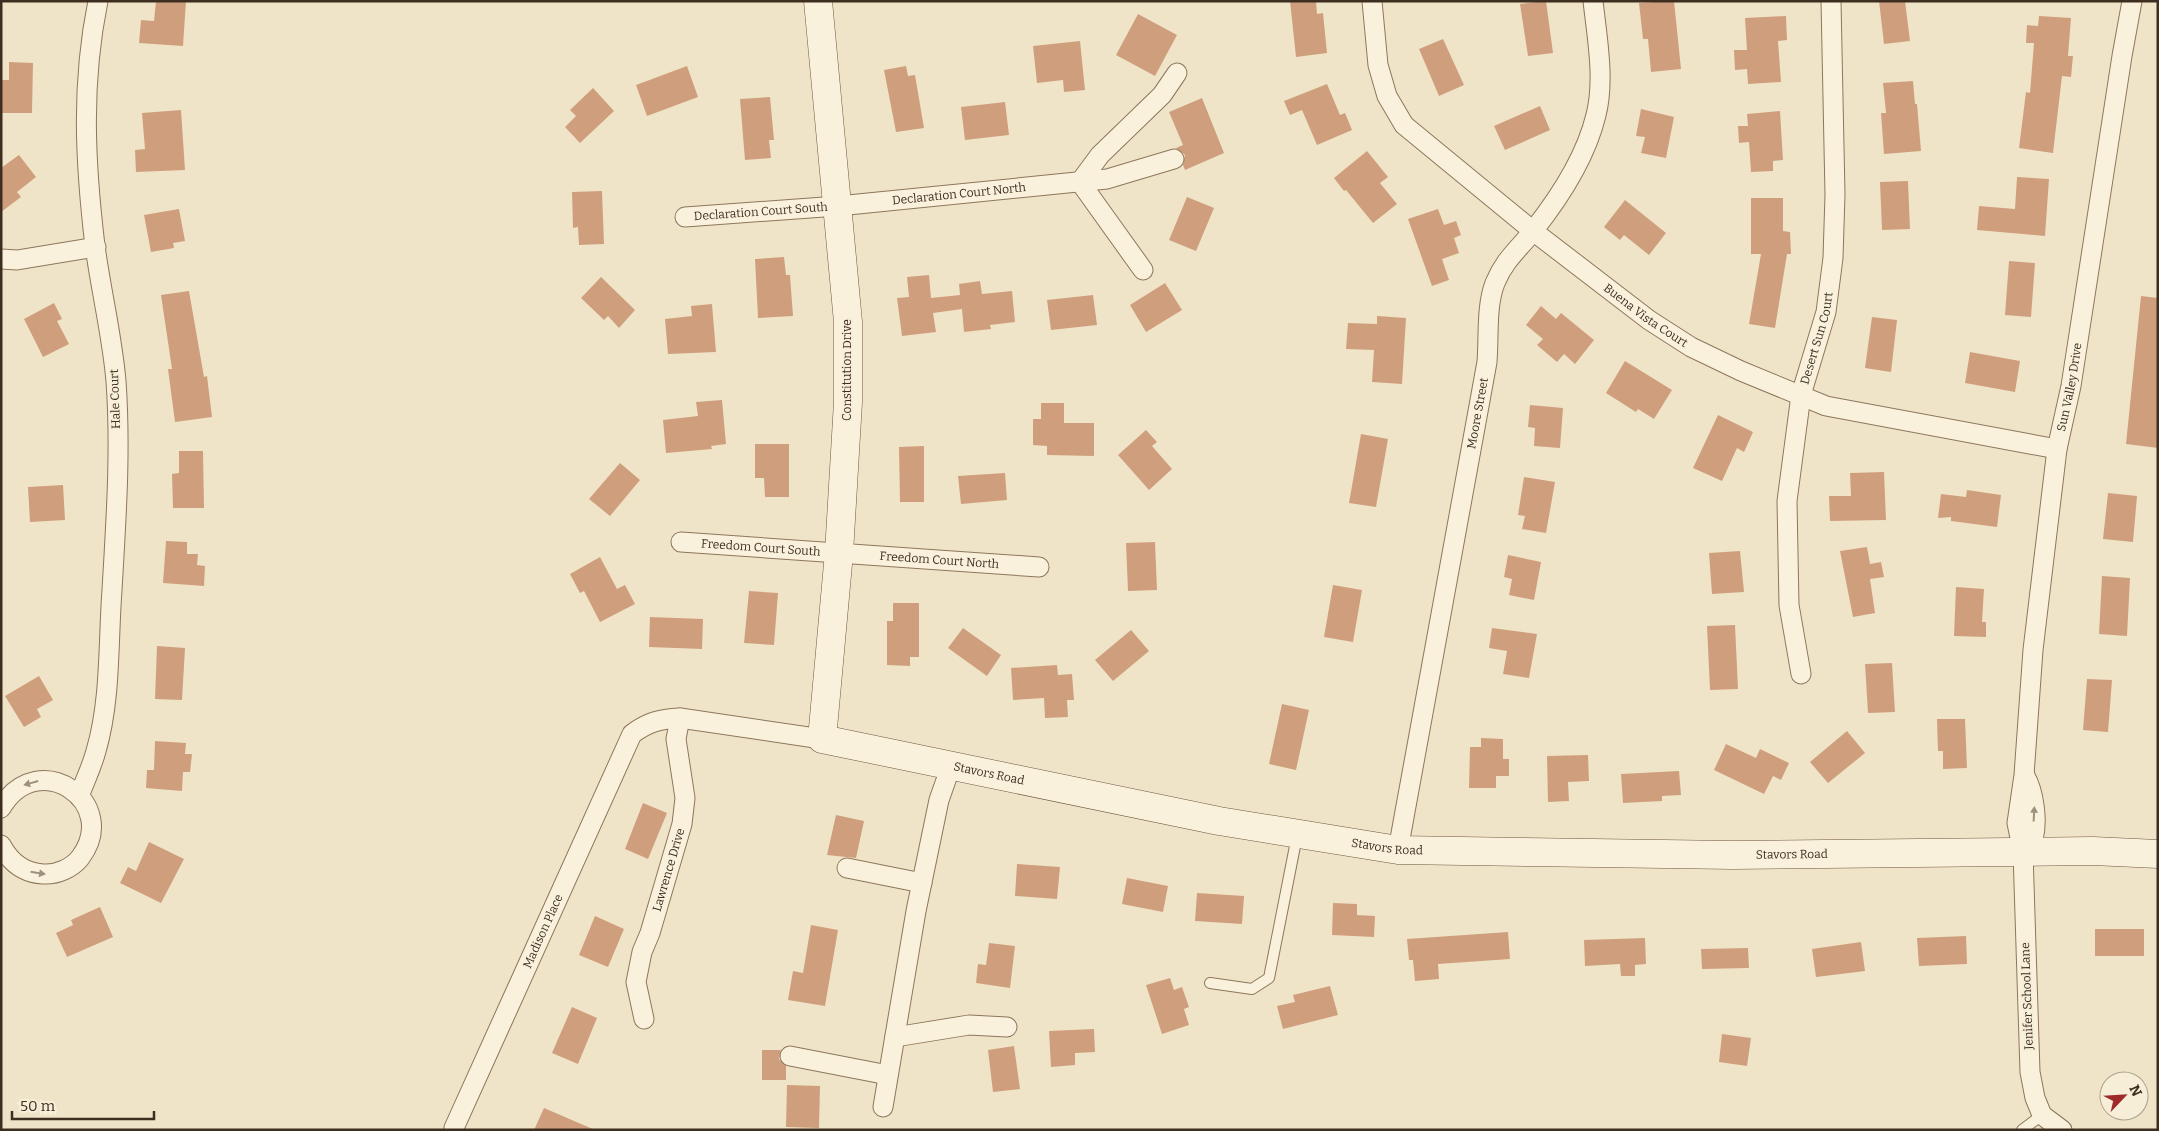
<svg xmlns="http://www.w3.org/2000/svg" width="2159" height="1131" viewBox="0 0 2159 1131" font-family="Bitter,serif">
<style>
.building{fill:#cf9f7d}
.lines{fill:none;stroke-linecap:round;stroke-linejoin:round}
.lane-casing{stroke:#8d765c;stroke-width:12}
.street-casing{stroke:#8d765c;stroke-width:21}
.secondary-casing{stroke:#6f573f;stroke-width:29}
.lane{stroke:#faf1dc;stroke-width:10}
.street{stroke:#faf1dc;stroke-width:19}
.secondary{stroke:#faf1dc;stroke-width:28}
.oneway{fill:#9c907e}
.labels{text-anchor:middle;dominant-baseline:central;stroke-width:4;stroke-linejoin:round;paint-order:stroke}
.street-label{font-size:12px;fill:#3d2e20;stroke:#f7eed8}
</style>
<rect width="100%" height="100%" fill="#f0e4c8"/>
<g class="building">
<path d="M156,1H186L183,46L139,43L141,20L154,21Z"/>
<path d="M1290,1H1316L1317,14L1323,13L1327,53L1296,57Z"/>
<path d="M1546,1L1553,53L1528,56L1520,4Z"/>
<path d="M1674,1L1681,69L1651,72L1648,39H1643L1639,3Z"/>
<path d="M1879,1H1905L1910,41L1884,44Z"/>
<path d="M1138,14L1177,35L1155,76L1116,55Z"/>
<path d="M1786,16L1787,40L1778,41L1781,82L1748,84L1747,69L1735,70L1734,50H1747L1745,18Z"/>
<path d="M2039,16L2071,18L2068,56H2073L2071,77L2062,76L2053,153L2019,148L2026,92L2030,93L2034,43H2026L2027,25L2038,26Z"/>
<path d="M1443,39L1464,85L1439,96L1419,49Z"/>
<path d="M1080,41L1085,90L1064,92L1063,80L1037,83L1033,46Z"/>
<path d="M9,62L33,63L32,113H2V80H9Z"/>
<path d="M687,66L698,97L647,116L636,85Z"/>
<path d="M906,66L908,76L915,75L924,128L896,132L884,70Z"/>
<path d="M1913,81L1915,104H1917L1921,151L1884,154L1881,113H1886L1883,83Z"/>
<path d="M1327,84L1340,115L1345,113L1352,130L1317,145L1302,110L1290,115L1284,101Z"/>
<path d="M593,88L614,111L580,143L565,127L576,116L570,110Z"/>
<path d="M770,97L774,140H769L771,158L745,160L740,99Z"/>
<path d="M1202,98L1224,153L1185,170L1183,165L1185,155L1176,148L1183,145L1169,112Z"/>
<path d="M1005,102L1009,135L965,140L961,107Z"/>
<path d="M1540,106L1550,130L1505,150L1494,126Z"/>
<path d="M1641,109L1674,117L1666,158L1641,153L1645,137L1636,136Z"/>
<path d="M181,110L185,170L136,172L135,150L145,149L142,113Z"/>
<path d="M1780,111L1783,160L1773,161V171L1751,172L1749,142L1739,143L1738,126H1748L1747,114Z"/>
<path d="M1367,151L1388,177L1380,183L1397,204L1373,223L1346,190L1344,191L1334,178Z"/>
<path d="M19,155L36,177L17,192L21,197L1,212V168Z"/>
<path d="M2017,177L2049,179L2045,236L1977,230L1979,206L2015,209Z"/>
<path d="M1908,181L1910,229L1882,230L1880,182Z"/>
<path d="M602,191L604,244L579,245L578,227L573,228L572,192Z"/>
<path d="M1187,197L1214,208L1196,251L1169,240Z"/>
<path d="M1751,198H1783V231L1790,232L1791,254H1787L1775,328L1749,324L1761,254H1751Z"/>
<path d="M1625,200L1666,233L1649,255L1624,235L1620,240L1604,227Z"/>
<path d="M179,209L185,241L173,243L174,248L151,252L144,215Z"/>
<path d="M1438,209L1444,225L1456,221L1461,235L1454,238L1459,253L1442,259L1449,280L1432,286L1408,219Z"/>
<path d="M784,257L786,275H790L793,316L758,318L755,259Z"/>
<path d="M2009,261L2035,263L2031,317L2005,315Z"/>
<path d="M929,275L931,298L960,295L959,284L980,281L982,294L1012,291L1015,322L990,325L991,329L964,332L962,309L933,313L936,332L902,336L897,298L909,297L907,277Z"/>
<path d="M601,277L635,310L619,328L608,316L604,320L581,298Z"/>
<path d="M1165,283L1182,310L1146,332L1130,305Z"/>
<path d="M189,291L204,377L207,376L212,417L175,422L168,369H172L161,295Z"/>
<path d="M1093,295L1097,325L1051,330L1047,300Z"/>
<path d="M2141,296L2158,298V448L2126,444Z"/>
<path d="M54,303L62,319L57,321L69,344L43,357L24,319Z"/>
<path d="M712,304L716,352L668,354L665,319L692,316L691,306Z"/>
<path d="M1541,306L1556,319L1561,313L1594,340L1575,364L1564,354L1557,362L1537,345L1543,339L1526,325Z"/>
<path d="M1377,316L1406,318L1402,384L1372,382L1374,350L1346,349L1348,323L1377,324Z"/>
<path d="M1872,317L1897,320L1891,372L1865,368Z"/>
<path d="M1970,352L2020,361L2015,392L1965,383Z"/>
<path d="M1625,361L1672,390L1654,419L1638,409L1636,412L1606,393Z"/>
<path d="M722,400L726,444L711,446L712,449L666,453L663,420L698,416L696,402Z"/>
<path d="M1041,403H1064V423H1094V456L1047,455V446L1033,445V419H1041Z"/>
<path d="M1530,405L1563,408L1560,448L1534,446L1535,428L1528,427Z"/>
<path d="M1718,415L1753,432L1744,452L1737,448L1722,481L1693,468Z"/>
<path d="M1146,430L1157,442L1152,446L1172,469L1149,490L1118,455Z"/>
<path d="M1361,434L1388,439L1376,507L1349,503Z"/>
<path d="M755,444H789V497H765L764,478H755Z"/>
<path d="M924,446V502H900L899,447Z"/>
<path d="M179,451H203L204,508H173L172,474L179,473Z"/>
<path d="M620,463L640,480L610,516L589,499Z"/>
<path d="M1884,472L1886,520L1830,521L1829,496H1851L1850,473Z"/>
<path d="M1005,473L1007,500L961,504L958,476Z"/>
<path d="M1524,477L1555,482L1546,533L1522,529L1525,516L1518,515Z"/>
<path d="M63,485L65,520L30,522L28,487Z"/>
<path d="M1967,490L2001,495L1997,527L1951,521V517L1938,518L1941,494L1966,497Z"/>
<path d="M2108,493L2137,496L2133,542L2103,539Z"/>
<path d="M166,541L187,542V554H198L197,565L205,566L204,586L163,583Z"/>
<path d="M1155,542L1157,590L1128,591L1126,543Z"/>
<path d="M1867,547L1870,564L1881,562L1884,577L1870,579L1875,613L1853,617L1840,551Z"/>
<path d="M1740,551L1744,592L1712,594L1709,553Z"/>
<path d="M1508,555L1541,562L1534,600L1509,595L1512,579L1504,577Z"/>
<path d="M600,557L617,589L625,585L635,604L600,622L584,591L580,593L570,574Z"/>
<path d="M2102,576L2130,578L2127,636L2099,634Z"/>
<path d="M1333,585L1362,590L1353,642L1324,637Z"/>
<path d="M1956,587L1984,589L1982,622H1986V637L1954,636Z"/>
<path d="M749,591L778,593L774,645L744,643Z"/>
<path d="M893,603H919V657H910V666L887,665V621H893Z"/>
<path d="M650,617L703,619L702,649L649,647Z"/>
<path d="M1735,625L1738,689L1710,690L1707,626Z"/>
<path d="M963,628L1001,655L987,676L948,648Z"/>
<path d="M1492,628L1537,634L1529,678L1503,674L1507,651L1489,648Z"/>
<path d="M1131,630L1149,651L1113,681L1095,660Z"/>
<path d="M157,646L185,648L182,700L155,699Z"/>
<path d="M1892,663L1895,712L1868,713L1865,664Z"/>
<path d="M1057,665L1058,675L1072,674L1074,700H1067L1068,717L1045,718L1044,698L1013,700L1011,668Z"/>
<path d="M39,676L53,700L37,709L41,717L24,727L5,696Z"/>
<path d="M2087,679L2112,680L2108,732L2083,730Z"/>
<path d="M1282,704L1309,710L1296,770L1269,764Z"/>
<path d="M1937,719H1965L1967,768L1943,769V751H1938Z"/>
<path d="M1847,731L1865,753L1828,783L1810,762Z"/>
<path d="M1481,738L1503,739V759H1509V776H1496V788H1469L1470,747H1481Z"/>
<path d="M155,741L186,743L185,754H192L190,772H183L182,791L146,788L147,770H154Z"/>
<path d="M1726,744L1756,758L1760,749L1789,763L1781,780L1773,776L1764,794L1714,770Z"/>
<path d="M1588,755L1589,781L1568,782L1569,801L1548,802L1547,756Z"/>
<path d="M1679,771L1681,795L1662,796V801L1623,803L1621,774Z"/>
<path d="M643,803L667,813L648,859L625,849Z"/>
<path d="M836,815L864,821L856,858L827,855Z"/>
<path d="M149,842L184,859L161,903L120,883L128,867L136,871Z"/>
<path d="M1017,864L1060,867L1057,899L1015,896Z"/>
<path d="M1127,878L1168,886L1163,912L1122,904Z"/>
<path d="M1197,893L1244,896L1242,924L1195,921Z"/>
<path d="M1333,903L1357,904V915L1375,916L1374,937L1332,935Z"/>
<path d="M100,907L113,937L67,957L56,933L73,925L71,920Z"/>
<path d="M595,916L624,929L608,967L579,955Z"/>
<path d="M811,925L838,930L825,1006L788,1000L793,971L803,973Z"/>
<rect x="2095" y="929" width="49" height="27"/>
<path d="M1508,932L1510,959L1438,964L1439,979L1415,981L1413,960H1409L1407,939Z"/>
<path d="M1966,936L1967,964L1919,966L1917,938Z"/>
<path d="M1645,938L1646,964L1635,965V976H1621L1620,964L1585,966L1584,940Z"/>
<path d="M1861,942L1865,971L1816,977L1812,949Z"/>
<path d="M989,943L1015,946L1010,988L976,983L978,964L986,965Z"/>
<path d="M1748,948L1749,968L1702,969L1701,949Z"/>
<path d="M1170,978L1174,990L1182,987L1189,1007L1184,1009L1189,1025L1162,1034L1146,985Z"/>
<path d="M1330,986L1338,1015L1283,1029L1277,1006L1295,1002L1293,995Z"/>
<path d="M572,1007L597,1018L578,1064L552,1053Z"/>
<path d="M1094,1029L1095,1052L1075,1053V1065L1051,1067L1049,1031Z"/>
<path d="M1722,1034L1751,1038L1747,1066L1719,1062Z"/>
<path d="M1014,1046L1020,1089L993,1092L988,1050Z"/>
<path d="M762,1050H781L779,1059L786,1066V1080H762Z"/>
<path d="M787,1085L820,1086L819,1128L786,1127Z"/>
<path d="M544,1108L595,1130H534Z"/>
</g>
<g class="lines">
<g class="lane-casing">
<g id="lane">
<path d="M1210,983L1252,989L1269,978L1297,836"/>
<path d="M2022,1130L2042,1115"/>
</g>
</g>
<g class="street-casing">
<g id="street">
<path id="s1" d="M1372,1L1378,65L1387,96L1404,125L1533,231L1649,320L1691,347L1741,371L1826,406L2057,449"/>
<path d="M1080,182L1100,155L1162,95L1177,73"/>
<path d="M1080,182L1143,270"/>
<path id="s2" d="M685,217L838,206L1107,179L1174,159"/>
<path d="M1,259L17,260L96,247"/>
<path id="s3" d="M681,542L1039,567"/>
<path id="s4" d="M1801,674L1789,605L1787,501L1801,395L1826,312L1833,258L1835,195L1831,1"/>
<path d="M79,796C85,781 92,766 96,751C111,700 108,643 112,590C116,521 121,451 116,381C112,335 101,291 95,246C85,162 81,84 98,1"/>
<path d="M1,808C38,745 122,803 80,858C72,868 57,875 43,874C24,873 10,862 1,845"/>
<path id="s5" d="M1398,850L1487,362C1489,337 1486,306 1495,283C1505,259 1518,250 1533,231C1560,197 1586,157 1596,115C1605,80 1597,37 1593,1"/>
<path d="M2023,852C2026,848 2032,844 2033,839C2038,821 2034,792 2025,776"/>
<path d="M847,868L922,883"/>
<path id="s6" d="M644,1019L636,982L642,952L650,933L682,824L685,798L676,739L680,718"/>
<path d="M895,1037L969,1025L1007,1027"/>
<path d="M790,1056L888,1075"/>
<path d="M883,1107L916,911L939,800L951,766"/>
<path id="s7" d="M454,1128L632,734C648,722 660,719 680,718L822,739"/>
<path id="s8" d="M2062,1130L2042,1115L2035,1098L2030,1072L2023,852L2017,823L2024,775L2033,650L2057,449L2071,386L2122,56L2132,1"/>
</g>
</g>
<g class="secondary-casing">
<g id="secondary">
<path id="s9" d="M818,1L848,322V402L839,553L822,739L1219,821L1398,850L1733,855L2093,851L2158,854"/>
</g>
</g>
<use href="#lane" class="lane"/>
<use href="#street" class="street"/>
<use href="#secondary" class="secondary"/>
</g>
<defs><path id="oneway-solid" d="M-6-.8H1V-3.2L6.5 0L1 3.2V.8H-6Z" transform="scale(1.25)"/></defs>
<g class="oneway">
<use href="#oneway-solid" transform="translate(31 783) rotate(164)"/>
<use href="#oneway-solid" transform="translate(2034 814) rotate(-87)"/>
<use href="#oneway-solid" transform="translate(38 873) rotate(9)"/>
</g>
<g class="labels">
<g class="street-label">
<text stroke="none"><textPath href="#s2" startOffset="275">Declaration Court North</textPath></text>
<text stroke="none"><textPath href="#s2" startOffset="76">Declaration Court South</textPath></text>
<text stroke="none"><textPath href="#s1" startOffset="438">Buena Vista Court</textPath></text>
<text stroke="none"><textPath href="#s4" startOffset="340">Desert Sun Court</textPath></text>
<text transform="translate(847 370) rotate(-90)">Constitution Drive</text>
<text stroke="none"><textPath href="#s8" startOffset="759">Sun Valley Drive</textPath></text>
<text transform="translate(115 399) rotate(-92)">Hale Court</text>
<text stroke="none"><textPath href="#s5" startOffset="444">Moore Street</textPath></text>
<text stroke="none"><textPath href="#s3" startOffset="80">Freedom Court South</textPath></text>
<text stroke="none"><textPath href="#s3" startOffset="259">Freedom Court North</textPath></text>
<text stroke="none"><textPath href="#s9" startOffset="911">Stavors Road</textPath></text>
<text stroke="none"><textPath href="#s9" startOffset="1316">Stavors Road</textPath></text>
<text stroke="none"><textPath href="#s9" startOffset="1721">Stavors Road</textPath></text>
<text stroke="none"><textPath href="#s6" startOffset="155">Lawrence Drive</textPath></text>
<text stroke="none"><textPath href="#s7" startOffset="216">Madison Place</textPath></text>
<text transform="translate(2027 996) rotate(-92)">Jenifer School Lane</text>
</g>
</g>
<rect width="2159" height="1131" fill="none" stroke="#3d2e20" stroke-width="5"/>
<g transform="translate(2124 1096) rotate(65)"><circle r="24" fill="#f7eed8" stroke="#ada18e"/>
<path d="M0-4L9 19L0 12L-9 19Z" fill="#9e2a2b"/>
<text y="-8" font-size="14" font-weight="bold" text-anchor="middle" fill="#3d2e20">N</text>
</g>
<path d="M12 1111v8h142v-8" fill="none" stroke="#3d2e20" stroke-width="2.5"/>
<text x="20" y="1111" font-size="15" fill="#3d2e20" stroke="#f7eed8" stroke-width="4" paint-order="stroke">50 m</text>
</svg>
